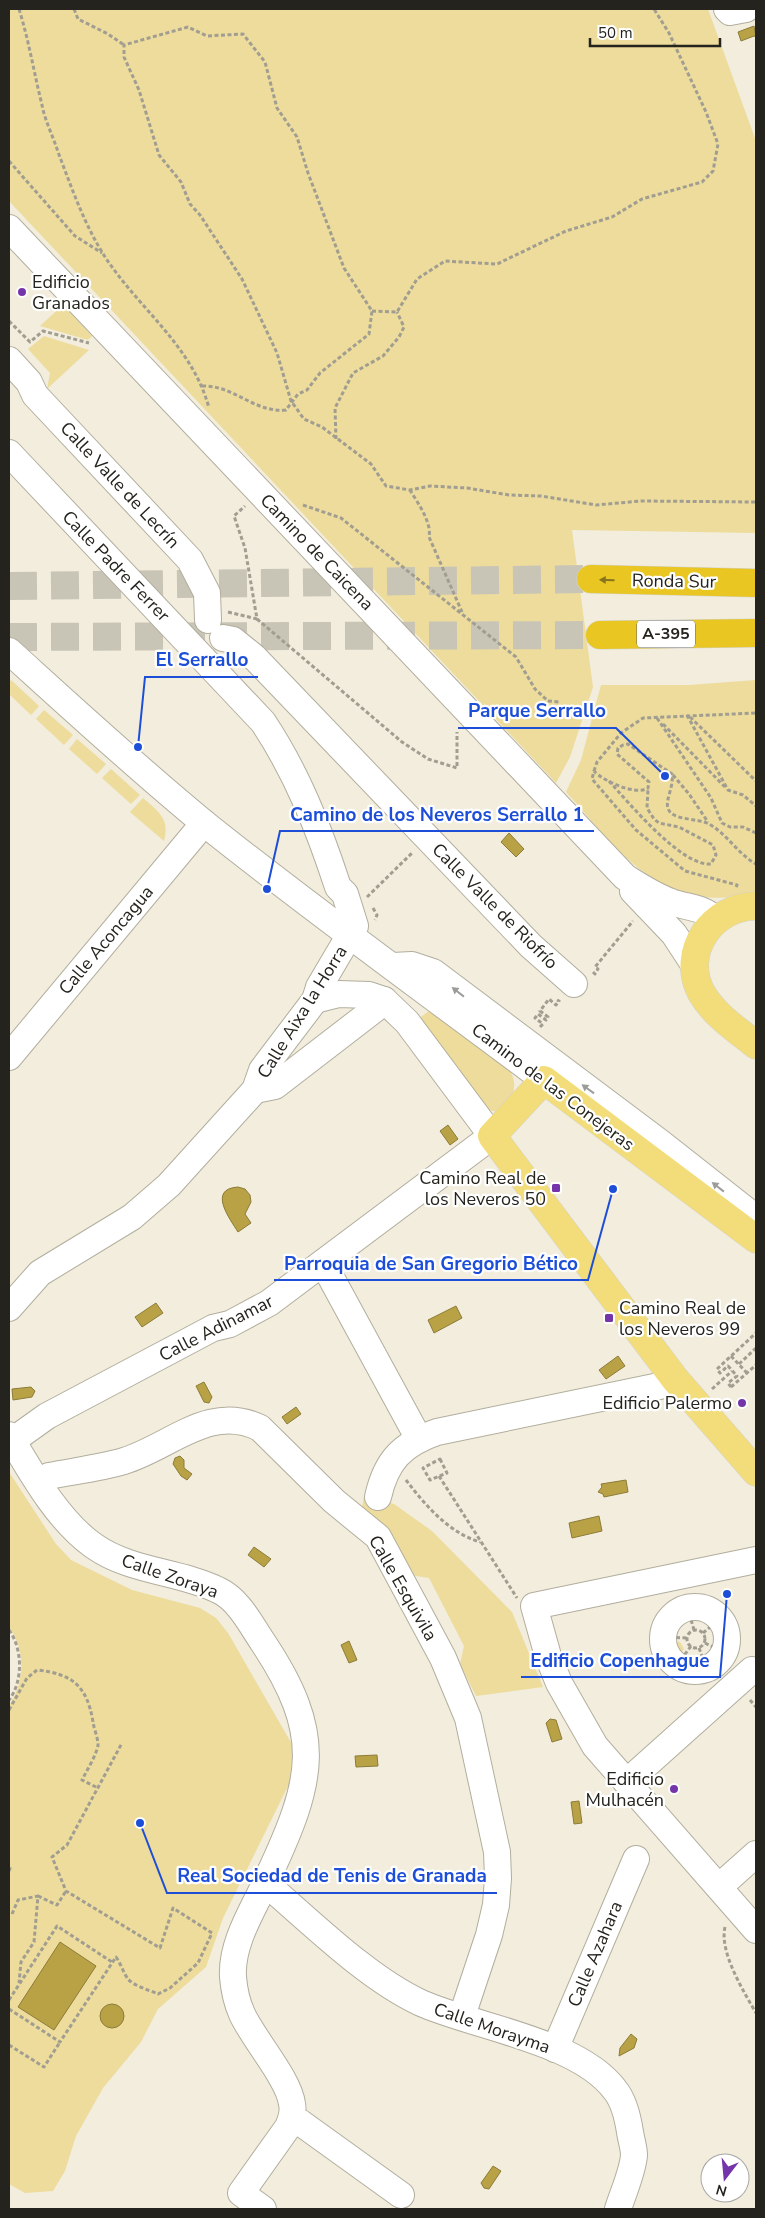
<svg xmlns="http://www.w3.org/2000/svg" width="765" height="2218" viewBox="0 0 765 2218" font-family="'Nunito Sans',sans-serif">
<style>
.green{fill:#eddc9c}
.water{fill:#b9a245;stroke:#8c7c39}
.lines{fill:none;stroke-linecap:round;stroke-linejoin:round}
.highway-tunnel{stroke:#c9c5b6;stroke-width:28;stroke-dasharray:28 14;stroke-linecap:butt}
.minor-casing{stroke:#b2ae9e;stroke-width:28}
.major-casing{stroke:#d3d3d2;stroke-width:29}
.highway-casing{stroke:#d3d3d2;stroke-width:29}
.path{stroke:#a19e91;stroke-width:3;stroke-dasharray:4 2.5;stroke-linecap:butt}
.minor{stroke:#fff;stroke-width:26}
.major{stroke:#f2dd7a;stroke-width:28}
.highway{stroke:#e9c621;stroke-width:28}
.oneway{fill:#86741f}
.oneway2{fill:#9c9c99}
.poi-dot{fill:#7535aa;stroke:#fff;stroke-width:2}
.labels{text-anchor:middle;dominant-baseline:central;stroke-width:4.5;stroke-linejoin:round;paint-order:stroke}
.shield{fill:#fff;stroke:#666561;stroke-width:1}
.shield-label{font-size:16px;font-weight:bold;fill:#24231d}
.poi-label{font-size:18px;fill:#24231d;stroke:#fff;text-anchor:end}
.street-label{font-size:18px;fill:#24231d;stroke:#fff}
.leader{fill:none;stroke:#1d4ed8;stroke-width:2}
.callout-dot{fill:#1d4ed8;stroke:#fff;stroke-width:2}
.callout-label{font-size:19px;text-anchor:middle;font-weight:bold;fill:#1d4ed8;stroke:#fff;stroke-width:4.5;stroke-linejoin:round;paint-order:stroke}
</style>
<rect width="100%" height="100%" fill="#f2eddc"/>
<g class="green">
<path d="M9,9H708L756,141V533L572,530L593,687L570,757L556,783L9,201Z"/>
<path d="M63,305L92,336L88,340L40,326Z"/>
<path d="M44,336L89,350L47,389L50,373L28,349Z"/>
<path d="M11,680L39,706L31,715L9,694V683Z"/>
<path d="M756,680V897C737,896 718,900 699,896C640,887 604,833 566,792L581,760L601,685H689Z"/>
<path d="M44,710L73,735L64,745L36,719Z"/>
<path d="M77,739L106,764L97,774L69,749Z"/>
<path d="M111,769L140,795L131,804L102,778Z"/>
<path d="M143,798C159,812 170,819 164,841L130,812Z"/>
<path d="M429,1011L438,1015C454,1027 503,1057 511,1073C520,1087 509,1118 489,1110C486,1109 482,1105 479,1103L418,1019Z"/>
<path d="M9,1472L56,1544L71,1560L132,1590L200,1608L216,1618L228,1633L293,1746L290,1782L223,1918L206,1967L158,2009L141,2042L103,2088L76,2136L65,2171L53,2191L25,2193L9,2184V1705C25,1682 26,1650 9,1627Z"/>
<path d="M364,1496L394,1504L432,1531L512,1612L543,1687L476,1696L460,1664L464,1646L429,1578L410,1575L386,1528L362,1507Z"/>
<path d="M667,1641L680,1642L684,1649L675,1660L670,1653Z"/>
</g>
<g class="water">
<path d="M754,26L756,37L754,36L741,41L738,32Z"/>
<path d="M509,833L524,849L516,857L501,842Z"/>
<path d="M448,1125L458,1139L450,1145L440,1131Z"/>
<path d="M238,1187L245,1189L250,1195L251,1202L245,1214L251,1223L238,1232C230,1219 207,1189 238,1187Z"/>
<path d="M156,1303L163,1313L142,1327L135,1317Z"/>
<path d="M456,1306L462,1318L434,1333L428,1320Z"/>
<path d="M618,1356L625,1366L606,1379L599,1370Z"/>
<path d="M204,1382L212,1397L209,1403L204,1402L196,1386Z"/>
<path d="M31,1387L35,1391L32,1397L13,1400L12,1389Z"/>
<path d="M296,1407L301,1414L287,1424L282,1417Z"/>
<path d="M180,1456L184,1460V1468L192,1474L187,1480L181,1476L173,1464L175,1458Z"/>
<path d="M626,1480L628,1492L604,1497L603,1494L598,1492L602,1487L601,1484Z"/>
<path d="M599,1516L602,1531L572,1538L569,1523Z"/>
<path d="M254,1547L271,1559L264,1567L248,1555Z"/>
<path d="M349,1641L357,1660L349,1663L341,1645Z"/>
<path d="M550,1719L556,1720L562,1739L552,1742L546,1723Z"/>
<path d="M377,1755L378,1766L356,1767L355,1756Z"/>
<path d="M579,1801L582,1823L574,1824L571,1802Z"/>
<path d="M60,1942L96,1966L54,2030L18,2007Z"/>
<circle cx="112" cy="2016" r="12"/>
<path d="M631,2034L637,2039L634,2048L619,2056L620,2048Z"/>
<path d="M493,2166L501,2171L489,2189L484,2188L481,2183Z"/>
</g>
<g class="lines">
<g class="highway-tunnel">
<path d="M9,586L591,579"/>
<path d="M9,637L600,635"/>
</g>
<g class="minor-casing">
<g id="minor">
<path d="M727,9L730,12L746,9"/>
<path d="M9,228L625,877C641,887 656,897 674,903C690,908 703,907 716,920"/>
<path d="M9,360L29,382L35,395L190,560L207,593L208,620"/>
<path d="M9,453L263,722C297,773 319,829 338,887L345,894L355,926L319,987L315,1000L262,1070L255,1090L169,1185L132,1217L40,1273L9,1308"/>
<path d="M223,638L233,640L254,657L531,946L574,984"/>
<path d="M9,651C73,709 137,768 204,823C315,912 431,995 544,1080"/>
<path d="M633,891L674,934L695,966"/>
<path d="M393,966L412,965L433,972L662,1144L756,1218"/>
<path d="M9,1057L204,823"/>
<path d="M255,1090L275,1086L375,1009L384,1000"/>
<path d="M328,1272L414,1430"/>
<path d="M9,1435C31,1472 58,1521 94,1546C131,1572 179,1571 218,1590C238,1599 250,1623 262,1641C325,1735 314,1779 268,1877"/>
<path d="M12,1441L47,1416L213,1328L230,1324L269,1303L492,1136L407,1022L384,1000L369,995L339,994L315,1000"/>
<path d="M39,1483L49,1476C74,1471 100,1468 124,1461C170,1447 210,1403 260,1428L334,1501L378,1537L443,1658L468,1718L497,1852L498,1878L496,1905L489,1935L462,2016"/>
<path d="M378,1497C386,1461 402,1444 437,1432L669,1384L675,1379"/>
<path d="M756,1560L534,1606L548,1656L559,1683L595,1746L756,1930"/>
<circle cx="695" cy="1639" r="32"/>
<path d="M637,1773L752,1670"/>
<path d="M719,1887L756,1854"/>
<path d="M271,1888C315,1926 369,1979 421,2003C475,2027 579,2041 615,2090C624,2101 628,2119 630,2132C631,2139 634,2148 634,2155C633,2171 623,2193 618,2209"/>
<path d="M262,1890C249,1916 231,1947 233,1977C234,1989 237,2003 242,2014C254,2040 289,2079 292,2104C294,2112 291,2120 288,2127L241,2193L263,2209"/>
<path d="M555,2049L636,1859"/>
<path d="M292,2119L301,2123L401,2195"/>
</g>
</g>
<g class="major-casing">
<g id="major">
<path d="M756,906C713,906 680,951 701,992C713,1014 737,1030 756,1045"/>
<path d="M756,1239L544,1080L492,1136L675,1379L756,1472"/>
</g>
</g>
<g class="highway-casing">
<g id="highway">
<path d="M591,579L756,583"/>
<path d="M600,635L756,633"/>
</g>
</g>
<g class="path">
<path d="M19,9C29,41 34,73 42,105C45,121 53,136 58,152C71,186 83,221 102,252C135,306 192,344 209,408"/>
<path d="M74,9L78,19L108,34L124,45"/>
<path d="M9,161L75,236L102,253"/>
<path d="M372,311L397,312L417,279L445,261L497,264L566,231L612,217L642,199L702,182L713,171L718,144L706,112L669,33L654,9"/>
<path d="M9,321L30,342L43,331L89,343"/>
<path d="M202,386C234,385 254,413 286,410L298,394L307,390L320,373L369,334L372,311L344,268L308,173L297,137L277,108L265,62L243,34L207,36L188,27L124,45V57L139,90L159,155L181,182L190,204L200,215L242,279L277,353L291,401L304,419L322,427L371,464L386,486L410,490L430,486L467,488L509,495L541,496L596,505L641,501L756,502"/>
<path d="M336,439L335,408L353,373L383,356L399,337L404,327L397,312"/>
<path d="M410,490C417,502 432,522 429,537L462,612"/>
<path d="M303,505L341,518L516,657L535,689L548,701L559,702"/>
<path d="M228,612L257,619L245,548L234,516L245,506"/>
<path d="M257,619L402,742L428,759L457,768V732"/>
<path d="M687,715L728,790L743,795L756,806"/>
<path d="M690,717L756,781"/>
<path d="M657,718L711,798L722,823L730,827H743L756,833"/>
<path d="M663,724L725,787"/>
<path d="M594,771L597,762L621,733L643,718L756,713"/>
<path d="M673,775L689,794L708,822"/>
<path d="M609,781C628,802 682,867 711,864L716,855L713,845L679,827L659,823L654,819L647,808L648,789"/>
<path d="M736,887L737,885L685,871L636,830L592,779L594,771C603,781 636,796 648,788L649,782L617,754L618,748L623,745L628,744L672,774C674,787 665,800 668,808C671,821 699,818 709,824C727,834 738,854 756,864"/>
<path d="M367,897L412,853"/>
<path d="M373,908L377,915L375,920"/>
<path d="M593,972L595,974L598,969L595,967L633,921"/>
<path d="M540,1027L543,1024L535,1018L538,1014L546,1020L548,1017L540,1011L549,999L556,1005L559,1001L557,1000"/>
<path d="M731,1356L747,1373"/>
<path d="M739,1364L756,1348"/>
<path d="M731,1387L728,1383L737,1376L728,1366L720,1373L717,1369L756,1333"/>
<path d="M731,1387L756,1365"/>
<path d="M712,1389L732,1371"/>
<path d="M440,1459L447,1473L430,1480L423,1468Z"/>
<path d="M439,1476L517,1598"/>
<path d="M406,1480C425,1505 449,1533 480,1542"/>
<path d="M684,1595L694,1630"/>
<path d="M9,1630C23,1649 23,1682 9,1700"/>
<circle cx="696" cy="1639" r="9"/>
<path d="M703,1633L721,1618"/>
<path d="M663,1637L687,1638"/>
<path d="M705,1643L725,1653"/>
<path d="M699,1648L707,1669L714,1678"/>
<path d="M723,1655L729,1661"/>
<path d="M677,1665L691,1646"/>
<path d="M709,1672L728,1661"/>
<path d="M750,1700L756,1707"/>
<path d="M9,1710L27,1678L37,1670C73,1674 87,1686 93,1722C94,1729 98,1738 98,1745C97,1754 86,1772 82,1780L98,1788"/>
<path d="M9,1871L11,1866"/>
<path d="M38,1896L57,1905L66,1891"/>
<path d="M12,1914L18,1900L38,1896L34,1942L21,1962L19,1983"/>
<path d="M725,1927C719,1952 744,1992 756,2013"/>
<path d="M9,2000L57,1926L112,1962"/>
<path d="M9,2009L60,2042L116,1957C121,1964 124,1974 128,1979C134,1986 149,1990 158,1994L170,1988L198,1963L212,1933L173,1908L160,1948L66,1891L52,1857L67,1845L122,1743"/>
<path d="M9,2045L44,2067L60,2042"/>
</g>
<use href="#minor" class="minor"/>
<use href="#major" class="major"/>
<use href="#highway" class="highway"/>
</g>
<defs><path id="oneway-solid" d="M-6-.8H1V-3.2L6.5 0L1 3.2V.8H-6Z" transform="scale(1.25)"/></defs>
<use class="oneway" href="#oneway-solid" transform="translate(607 580) rotate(-179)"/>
<g class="oneway2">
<use href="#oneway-solid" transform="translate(458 992) rotate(-142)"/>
<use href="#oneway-solid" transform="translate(588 1089) rotate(-144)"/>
<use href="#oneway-solid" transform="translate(718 1187) rotate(-142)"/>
</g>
<g class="poi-dot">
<circle cx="22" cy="292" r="5"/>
<rect x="551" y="1183" width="10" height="10" rx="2.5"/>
<rect x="604" y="1313" width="10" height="10" rx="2.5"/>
<circle cx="742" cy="1403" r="5"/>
<circle cx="674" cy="1789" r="5"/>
</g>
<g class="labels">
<rect class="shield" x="637" y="620.5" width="58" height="27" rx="4"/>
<g class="shield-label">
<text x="666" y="634">A-395</text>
</g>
<g class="poi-label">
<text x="32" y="282" text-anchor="start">Edificio<tspan x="32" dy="21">Granados</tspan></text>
<text x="546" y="1178">Camino Real de<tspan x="546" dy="21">los Neveros 50</tspan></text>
<text x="619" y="1308" text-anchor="start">Camino Real de<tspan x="619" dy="21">los Neveros 99</tspan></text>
<text x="732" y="1403">Edificio Palermo</text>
<text x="664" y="1779">Edificio<tspan x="664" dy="21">Mulhacén</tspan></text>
</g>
<g class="street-label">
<text transform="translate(120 485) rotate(47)">Calle Valle de Lecrín</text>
<text transform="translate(317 552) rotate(46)">Camino de Caicena</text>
<text transform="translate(116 566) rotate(46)">Calle Padre Ferrer</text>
<text transform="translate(674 581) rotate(1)">Ronda Sur</text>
<text transform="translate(495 906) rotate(45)">Calle Valle de Riofrío</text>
<text transform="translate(106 940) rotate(-50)">Calle Aconcagua</text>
<text transform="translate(302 1012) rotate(-58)">Calle Aixa la Horra</text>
<text transform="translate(553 1087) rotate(37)">Camino de las Conejeras</text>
<text transform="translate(216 1328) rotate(-27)">Calle Adinamar</text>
<text transform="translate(170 1576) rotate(19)">Calle Zoraya</text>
<text transform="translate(403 1588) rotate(60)">Calle Esquivila</text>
<text transform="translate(595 1954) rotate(-67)">Calle Azahara</text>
<text transform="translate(492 2028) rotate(19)">Calle Morayma</text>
</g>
</g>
<path class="leader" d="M138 747L145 677H258M665 776L616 728H458M267 889L280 831H594M613 1189L588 1280H274M727 1594L720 1677H521M140 1823L167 1893H497"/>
<g class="callout-dot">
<circle cx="138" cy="747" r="5"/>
<circle cx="665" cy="776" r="5"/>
<circle cx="267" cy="889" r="5"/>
<circle cx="613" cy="1189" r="5"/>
<circle cx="727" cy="1594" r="5"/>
<circle cx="140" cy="1823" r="5"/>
</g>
<g class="callout-label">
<text x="202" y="666">El Serrallo</text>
<text x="537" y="717">Parque Serrallo</text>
<text x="437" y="821">Camino de los Neveros Serrallo 1</text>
<text x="431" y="1270">Parroquia de San Gregorio Bético</text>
<text x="620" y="1667">Edificio Copenhague</text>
<text x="332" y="1882">Real Sociedad de Tenis de Granada</text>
</g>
<rect width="765" height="2218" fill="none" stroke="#24231d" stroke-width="20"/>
<g transform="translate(725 2178) rotate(196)"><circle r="24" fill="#ffffff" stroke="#a7a7a5"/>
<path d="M0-4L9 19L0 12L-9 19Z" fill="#7535aa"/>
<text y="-8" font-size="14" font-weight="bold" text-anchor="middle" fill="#24231d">N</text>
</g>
<path d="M590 38v8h130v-8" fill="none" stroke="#24231d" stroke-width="2.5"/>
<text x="598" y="38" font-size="15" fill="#24231d" stroke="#ffffff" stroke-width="4" paint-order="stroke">50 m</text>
</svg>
